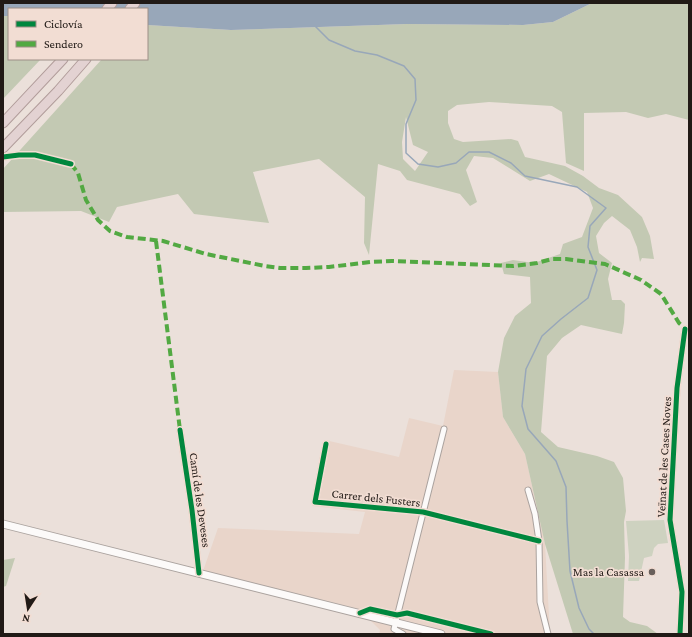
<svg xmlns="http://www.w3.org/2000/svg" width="692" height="637" viewBox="0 0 692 637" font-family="'Crimson Pro',serif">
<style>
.built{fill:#e9d5ca}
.green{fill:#ced2c0}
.forest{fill:#c3c9b3;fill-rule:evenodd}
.water{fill:#98a7b9}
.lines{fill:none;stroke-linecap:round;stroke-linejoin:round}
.stream{stroke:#98a7b9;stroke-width:1.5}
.minor-casing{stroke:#aaa29e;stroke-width:7}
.secondary-casing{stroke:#aaa29e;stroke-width:9}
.motorway-casing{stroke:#b19c9a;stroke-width:11}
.minor{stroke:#fcfaf9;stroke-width:5}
.secondary{stroke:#fcfaf9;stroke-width:7}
.motorway{stroke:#e3d2d2;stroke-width:9}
.quiet{stroke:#52a942;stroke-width:4;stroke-dasharray:8 4;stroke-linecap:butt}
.cycleway-casing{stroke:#f2ddd3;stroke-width:8}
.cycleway{stroke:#00873e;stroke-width:5}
.poi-dot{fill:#685f5b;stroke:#f2ddd3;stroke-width:1.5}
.labels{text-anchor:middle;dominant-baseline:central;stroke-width:3.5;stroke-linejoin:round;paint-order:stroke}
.street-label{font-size:12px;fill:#211a16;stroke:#f2ddd3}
.poi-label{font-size:12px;fill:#211a16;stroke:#f2ddd3;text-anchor:end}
</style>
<rect width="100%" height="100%" fill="#ebe0da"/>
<path class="built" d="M454,370L498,372L503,417L525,454L545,544L550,634H379L380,630L359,609L203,571L218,528L359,534L365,512L312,506L325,440L399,457L409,418L443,426Z"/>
<path class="green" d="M664,520L668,543L658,544L654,548L652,556L644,558L639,581H628L629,556L626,521Z"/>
<g class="forest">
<path d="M596,3H689V120L666,114L648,118L626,112L584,113V171L566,163L562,112L552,106L489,102L457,105L448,111V123L454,139L463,142L511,139L518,141L525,157L565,166L583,176L599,188L618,195L642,217L650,236L654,259L642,258L640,262L637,247L630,230L612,216L604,223L596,236L599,253L612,263L608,279L612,300H621L625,304L624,323L622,334L581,325L562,338L547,356L541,432L558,447L597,456L614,462L623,478L626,511L624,522L625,558L623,617L630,622L647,626L658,634H573L545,544L525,454L503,417L498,372L504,338L515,316L531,303L530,277L504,274L501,263L513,260L534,263L560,254L563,244L582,237L593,208L587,192L549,174L530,181L493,158L474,156L466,170L477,202L470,206L460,194L407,180L400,171L378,164L369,255L364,243L365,197L319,159L253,172L269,223L194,214L178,194L117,207L109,222L81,211L3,212V169L102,59H147V25L231,30L407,24L523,25L553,22L590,4ZM406,117L413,145L428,152L415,171L403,159L402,142Z"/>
<path d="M3,16H9V59H41L3,99Z"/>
<path d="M15,558L6,586L3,587V560Z"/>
</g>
<path class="water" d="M3,3H596L590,4L553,22L523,25L407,24L231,30L147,25V9H9V16H3Z"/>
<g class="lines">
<path class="stream" d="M315,26L329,40L355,51L377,55L404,66L415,79L416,100L406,124V153L418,164L438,167L456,163L469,152H489L511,163L525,176L577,187L606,208L590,226L588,247L597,270L588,298L561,319L542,336L526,369L522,406L528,429L556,461L566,487L567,521L570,571L579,608L589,629L594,634"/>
<g class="minor-casing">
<g id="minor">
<path d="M3,157L19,155H35L71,164"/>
<path d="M180,430L192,510L199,573"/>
<path d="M326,444L315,502L423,512L539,541"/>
<path d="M528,490L535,514L539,541L540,602L548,634"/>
<path d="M360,613L370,609L397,615L407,613L491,634"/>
<path d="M403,634L394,629L444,429"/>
<path d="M680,634L682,592L670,520L677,388L685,329"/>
</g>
</g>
<g class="secondary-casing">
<path id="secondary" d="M3,524L441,634"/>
</g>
<g class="motorway-casing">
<g id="motorway">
<path d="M107,9L112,3"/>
<path d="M130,9L135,3"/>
<path d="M3,123L63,59"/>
<path d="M3,148L58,91L86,59"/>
</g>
</g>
<use href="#minor" class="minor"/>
<use href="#secondary" class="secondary"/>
<use href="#motorway" class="motorway"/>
<g class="quiet">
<path d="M71,164L78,173L86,200L98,220L110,231L127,237L163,241L206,254L265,266L280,268H306L329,267L370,262L392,261L513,266L537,263L552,259H566L605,264L641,280L661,294L679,323L688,331"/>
<path d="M156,241L180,430"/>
</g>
<g class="cycleway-casing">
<g id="cycleway">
<path d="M3,157L19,155H35L71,164"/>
<path d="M180,430L192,510L199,573"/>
<path d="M326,444L315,502L423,512L539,541"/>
<path d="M360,613L370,609L397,615L407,613L491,634"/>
<path d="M680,634L682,592L670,520L677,388L685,329"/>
</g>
</g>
<use href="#cycleway" class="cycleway"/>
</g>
<circle class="poi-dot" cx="652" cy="572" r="4"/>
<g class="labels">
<g class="street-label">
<text transform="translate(664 457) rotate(-87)">Veïnat de les Cases Noves</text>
<text transform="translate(376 498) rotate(6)">Carrer dels Fusters</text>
<text transform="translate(200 500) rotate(82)">Camí de les Deveses</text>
</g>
<g class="poi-label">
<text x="644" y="572">Mas la Casassa</text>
</g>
</g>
<rect width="692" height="637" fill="none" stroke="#211a16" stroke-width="8"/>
<rect x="8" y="8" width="140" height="52" fill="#f2ddd3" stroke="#9e8f87"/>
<rect x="16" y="21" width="20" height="6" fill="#00873e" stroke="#9e8f87"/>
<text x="44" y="28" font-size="12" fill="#211a16">Ciclovía</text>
<rect x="16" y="41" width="20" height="6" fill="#52a942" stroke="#9e8f87"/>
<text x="44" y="48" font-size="12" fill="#211a16">Sendero</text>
<g transform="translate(28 609) rotate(192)" stroke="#f2ddd3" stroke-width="3" paint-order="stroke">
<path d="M0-3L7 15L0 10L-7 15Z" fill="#211a16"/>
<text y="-6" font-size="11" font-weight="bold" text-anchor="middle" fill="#211a16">N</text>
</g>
</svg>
